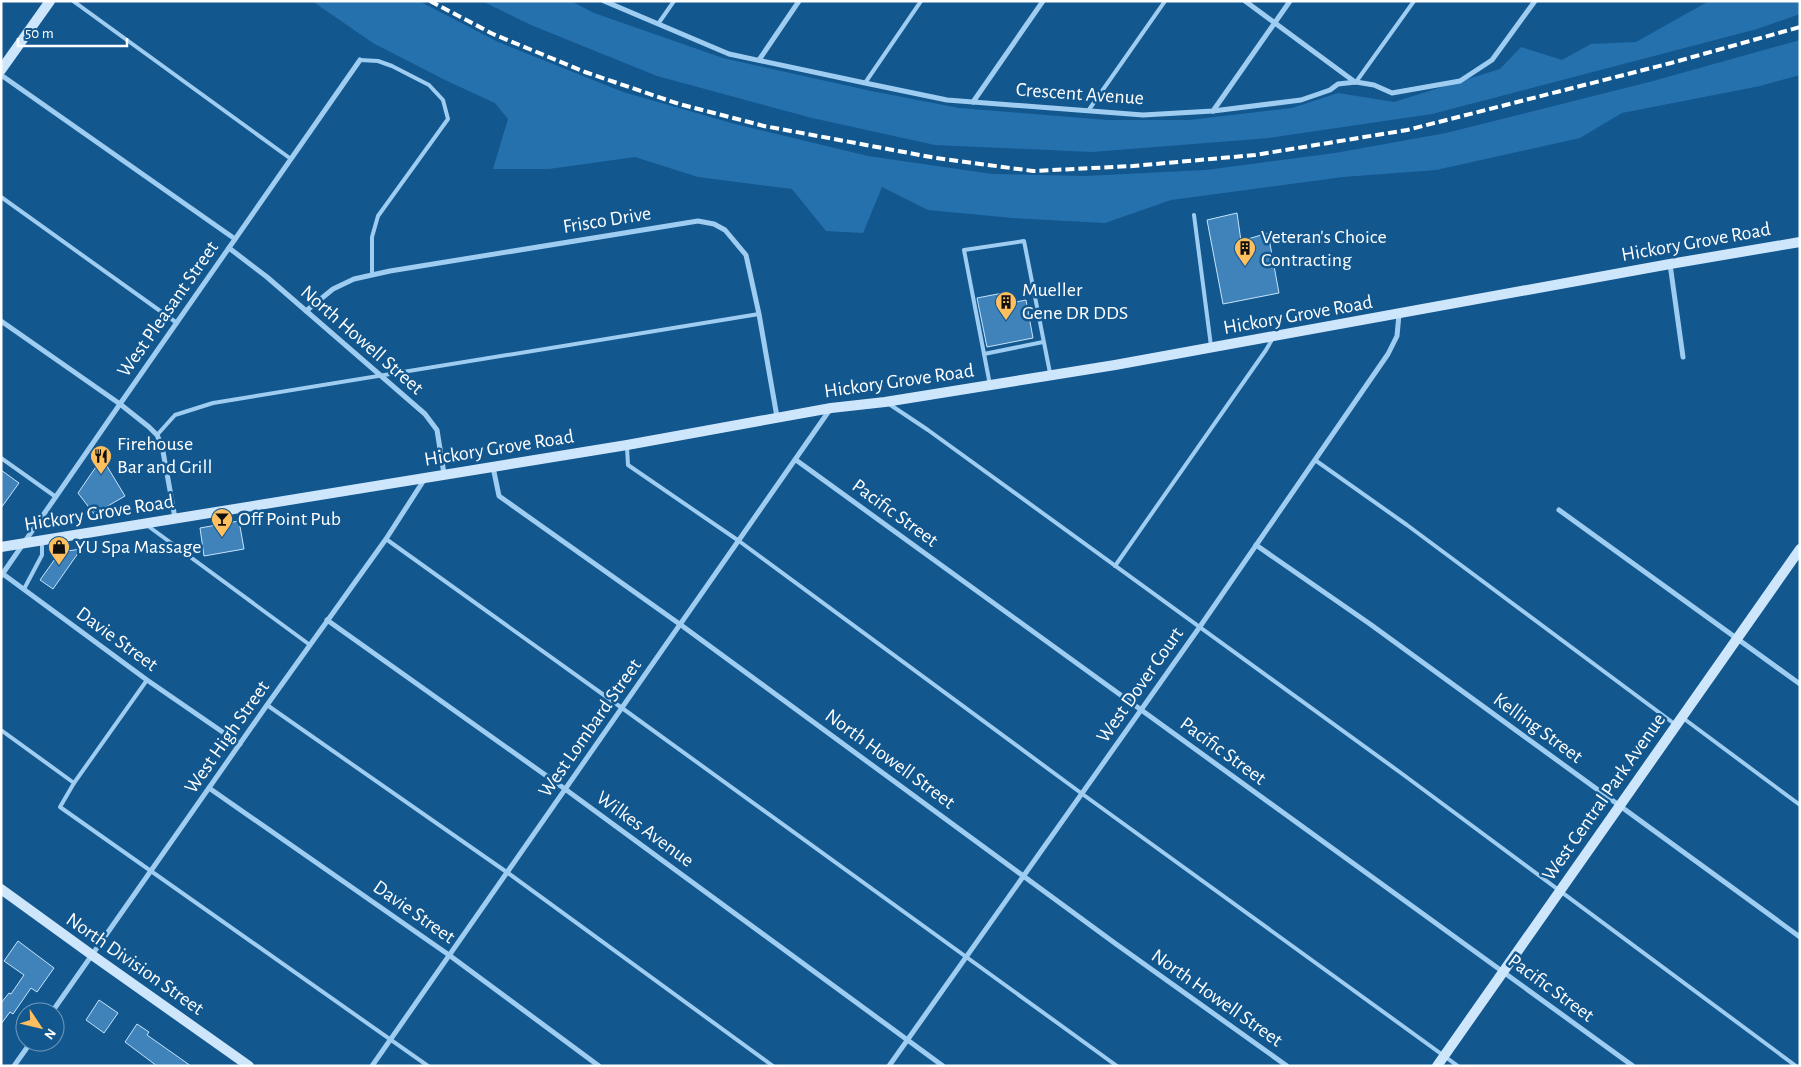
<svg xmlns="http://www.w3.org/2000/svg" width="1801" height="1067" viewBox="0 0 1801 1067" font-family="'Alegreya Sans',sans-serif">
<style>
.green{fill:#2571ae}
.building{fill:#4083ba;stroke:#c5e4fc}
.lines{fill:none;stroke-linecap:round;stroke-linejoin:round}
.lane{stroke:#9ecdf1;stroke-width:4}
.street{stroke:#9ecdf1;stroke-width:5}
.secondary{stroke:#cde6fc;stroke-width:10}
.rail{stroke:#fff;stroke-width:4;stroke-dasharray:9 4;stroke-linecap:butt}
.labels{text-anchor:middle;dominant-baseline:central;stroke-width:5;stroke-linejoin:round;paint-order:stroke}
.street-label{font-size:20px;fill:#fff;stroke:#13578f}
.poi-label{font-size:20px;fill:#fff;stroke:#13578f;text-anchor:start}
</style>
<rect width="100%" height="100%" fill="#13578f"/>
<g class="green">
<path d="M312,1H419L498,42L623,92L735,124L868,156L992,174L1085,176L1206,170L1335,153L1446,133L1653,81L1800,40V75L1760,86L1622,113L1580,138L1436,170L1343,177L1171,200L1105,223L1013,218L928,210L882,187L863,233L826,231L792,189L698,177L635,157L549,169H493L508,119L495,103L447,81L373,43Z"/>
<path d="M482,1H571L594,13L723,58L871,91L959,108L1107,120H1190L1292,108L1338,93L1394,102L1500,69L1521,47L1562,60L1591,44L1636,42L1709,1H1800V14L1757,29L1432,114L1269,138L1092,152L935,145L812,118L657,76L531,25Z"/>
</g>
<g class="building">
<path d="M1237,213L1241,241L1268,233L1279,293L1223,304L1207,220Z"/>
<path d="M1003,293L1006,304L1026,300L1033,338L987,347L977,298Z"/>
<path d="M102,458L125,496L94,514L78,493Z"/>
<path d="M1,470L19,483L1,508Z"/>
<path d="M239,521L244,549L204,556L200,528Z"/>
<path d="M81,549L53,589L40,580L60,552Z"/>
<path d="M18,941L54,968L37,992L31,988L13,1014L10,1012L1,1024V1003L9,993L11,994L24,975L4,961Z"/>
<path d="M99,1000L118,1013L104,1033L86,1020Z"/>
<path d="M137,1024L149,1032L147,1035L191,1066H157L125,1042Z"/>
</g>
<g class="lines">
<g class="lane">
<path d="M73,1L291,159"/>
<path d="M658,24L674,1"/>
<path d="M360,60L378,61L392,66L429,85L443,100L448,119L378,216L372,237V275"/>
<path d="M1356,82L1414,1"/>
<path d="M865,83L921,1"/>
<path d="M1088,111L1165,1"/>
<path d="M1,197L177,323"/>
<path d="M1194,215L1211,346"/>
<path d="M984,354L1043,342"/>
<path d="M990,385L964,250L1024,241L1050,373"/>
<path d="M889,404L928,430L1401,773L1796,1066"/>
<path d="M157,435L175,415L213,403L759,314"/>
<path d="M627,447L628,465L739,541L1081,793L1458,1066"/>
<path d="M1,458L56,497"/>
<path d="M1315,460L1407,525L1676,725"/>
<path d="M148,526L310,645"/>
<path d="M386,539L622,708L1117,1066"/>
<path d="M1115,566L1266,350L1273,338"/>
<path d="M24,589L42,555V541"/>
<path d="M147,680L74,783L60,807L428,1066"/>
<path d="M267,705L508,873L773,1066"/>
<path d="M1683,718L1800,805"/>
<path d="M1,730L74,783"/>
</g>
<g class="street">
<path d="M604,1L729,54L865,83L947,100L1143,115L1213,111L1301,100L1330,90L1338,84L1356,82L1374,85L1392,93L1460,81L1492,60L1535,1"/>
<path d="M1245,1L1355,82"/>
<path d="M759,60L799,1"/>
<path d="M1,75L235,239"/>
<path d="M973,102L1043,1"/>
<path d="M1213,111L1290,1"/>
<path d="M229,248L267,277L425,414L437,430L444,474"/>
<path d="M1670,264L1683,357"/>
<path d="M306,311L333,289L354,279L390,271L698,221L714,224L725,230L746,255L759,314L777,417"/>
<path d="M1,321L120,404L149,427L157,435L162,446L175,518"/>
<path d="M796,460L1633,1066"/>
<path d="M493,467L499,496L681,625L1116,944L1287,1066"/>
<path d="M1559,510L1800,684"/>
<path d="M1256,545L1370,624L1800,937"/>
<path d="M3,574L147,680L240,744"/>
<path d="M1,576L120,404L360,60"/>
<path d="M327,620L565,789L943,1066"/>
<path d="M209,788L449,955L599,1066"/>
<path d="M52,1012L267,705L386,539L424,480"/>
<path d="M14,1066L31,1042"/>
<path d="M372,1066L831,408"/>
<path d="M889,1066L1199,628L1388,354L1397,336L1399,314"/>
</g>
<g class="secondary">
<path d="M1,70L50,1"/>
<path d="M1,547L627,445L831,408L885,402L1115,365L1670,264L1800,242"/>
<path d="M1,889L92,955L249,1066"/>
<path d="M1437,1066L1800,549"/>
</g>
<path class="rail" d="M430,1L493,34L585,72L679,104L764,126L936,158L1033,171L1133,166L1255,155L1407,130L1671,63L1800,27"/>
</g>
<defs>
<g id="building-pin" transform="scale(1.125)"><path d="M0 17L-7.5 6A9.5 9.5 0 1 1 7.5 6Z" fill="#ffbf5e" stroke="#13578f"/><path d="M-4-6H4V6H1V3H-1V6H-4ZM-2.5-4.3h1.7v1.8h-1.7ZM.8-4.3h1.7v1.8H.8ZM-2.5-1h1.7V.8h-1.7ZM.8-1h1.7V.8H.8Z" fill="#111"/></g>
<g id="restaurant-pin" transform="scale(1.125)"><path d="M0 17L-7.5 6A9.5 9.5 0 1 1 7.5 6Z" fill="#ffbf5e" stroke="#13578f"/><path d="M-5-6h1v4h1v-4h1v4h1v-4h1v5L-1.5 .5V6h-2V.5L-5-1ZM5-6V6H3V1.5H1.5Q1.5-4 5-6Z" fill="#111"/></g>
<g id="bar-pin" transform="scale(1.125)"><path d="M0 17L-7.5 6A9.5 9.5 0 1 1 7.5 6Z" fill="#ffbf5e" stroke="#13578f"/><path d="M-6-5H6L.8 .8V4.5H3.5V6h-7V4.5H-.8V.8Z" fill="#111"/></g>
<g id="shop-pin" transform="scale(1.125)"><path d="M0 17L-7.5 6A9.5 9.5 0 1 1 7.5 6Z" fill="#ffbf5e" stroke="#13578f"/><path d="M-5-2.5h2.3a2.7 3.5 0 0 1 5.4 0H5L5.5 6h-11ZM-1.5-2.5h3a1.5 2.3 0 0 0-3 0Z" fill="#111"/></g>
</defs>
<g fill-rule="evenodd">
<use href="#building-pin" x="1245" y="248"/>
<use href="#building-pin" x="1006" y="302"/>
<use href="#restaurant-pin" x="101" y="456"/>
<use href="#bar-pin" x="222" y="519"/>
<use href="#shop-pin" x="59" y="547"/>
</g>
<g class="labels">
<g class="street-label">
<text transform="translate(1080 94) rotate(4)">Crescent Avenue</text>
<text transform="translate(607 220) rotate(-9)">Frisco Drive</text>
<text transform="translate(1696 242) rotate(-10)">Hickory Grove Road</text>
<text transform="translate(168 309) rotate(-55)">West Pleasant Street</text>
<text transform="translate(1298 315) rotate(-10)">Hickory Grove Road</text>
<text transform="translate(362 340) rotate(41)">North Howell Street</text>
<text transform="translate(899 381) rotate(-8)">Hickory Grove Road</text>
<text transform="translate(499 448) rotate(-9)">Hickory Grove Road</text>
<text transform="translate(99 513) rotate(-9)">Hickory Grove Road</text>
<text transform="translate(895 513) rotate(36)">Pacific Street</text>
<text transform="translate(117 639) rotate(36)">Davie Street</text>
<text transform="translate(1140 685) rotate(-55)">West Dover Court</text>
<text transform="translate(590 728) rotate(-55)">West Lombard Street</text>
<text transform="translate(1538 728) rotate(36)">Kelling Street</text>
<text transform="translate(227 737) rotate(-55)">West High Street</text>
<text transform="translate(1223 751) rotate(36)">Pacific Street</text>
<text transform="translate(890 759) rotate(36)">North Howell Street</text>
<text transform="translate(1604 797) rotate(-55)">West Central Park Avenue</text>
<text transform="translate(645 829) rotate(36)">Wilkes Avenue</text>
<text transform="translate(414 912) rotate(35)">Davie Street</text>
<text transform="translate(135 964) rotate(35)">North Division Street</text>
<text transform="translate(1551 988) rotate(36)">Pacific Street</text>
<text transform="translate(1217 998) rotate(35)">North Howell Street</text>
</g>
<g class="poi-label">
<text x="1261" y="237">Veteran's Choice<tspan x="1261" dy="23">Contracting</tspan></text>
<text x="1022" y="290">Mueller<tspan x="1022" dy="23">Gene DR DDS</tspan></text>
<text x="117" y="444">Firehouse<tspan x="117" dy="23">Bar and Grill</tspan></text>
<text x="238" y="519">Off Point Pub</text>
<text x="75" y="547">YU Spa Massage</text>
</g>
</g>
<rect width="1801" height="1067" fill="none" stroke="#ffffff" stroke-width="5"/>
<g transform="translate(40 1027) rotate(125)"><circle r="24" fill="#13578f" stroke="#719abc"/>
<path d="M0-4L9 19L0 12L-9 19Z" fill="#ffbf5e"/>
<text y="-8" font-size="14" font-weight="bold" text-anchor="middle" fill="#ffffff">N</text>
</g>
<path d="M18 38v8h109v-8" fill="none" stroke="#ffffff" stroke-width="2.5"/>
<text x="25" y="38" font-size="15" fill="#ffffff" stroke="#13578f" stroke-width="4" paint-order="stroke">50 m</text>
</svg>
